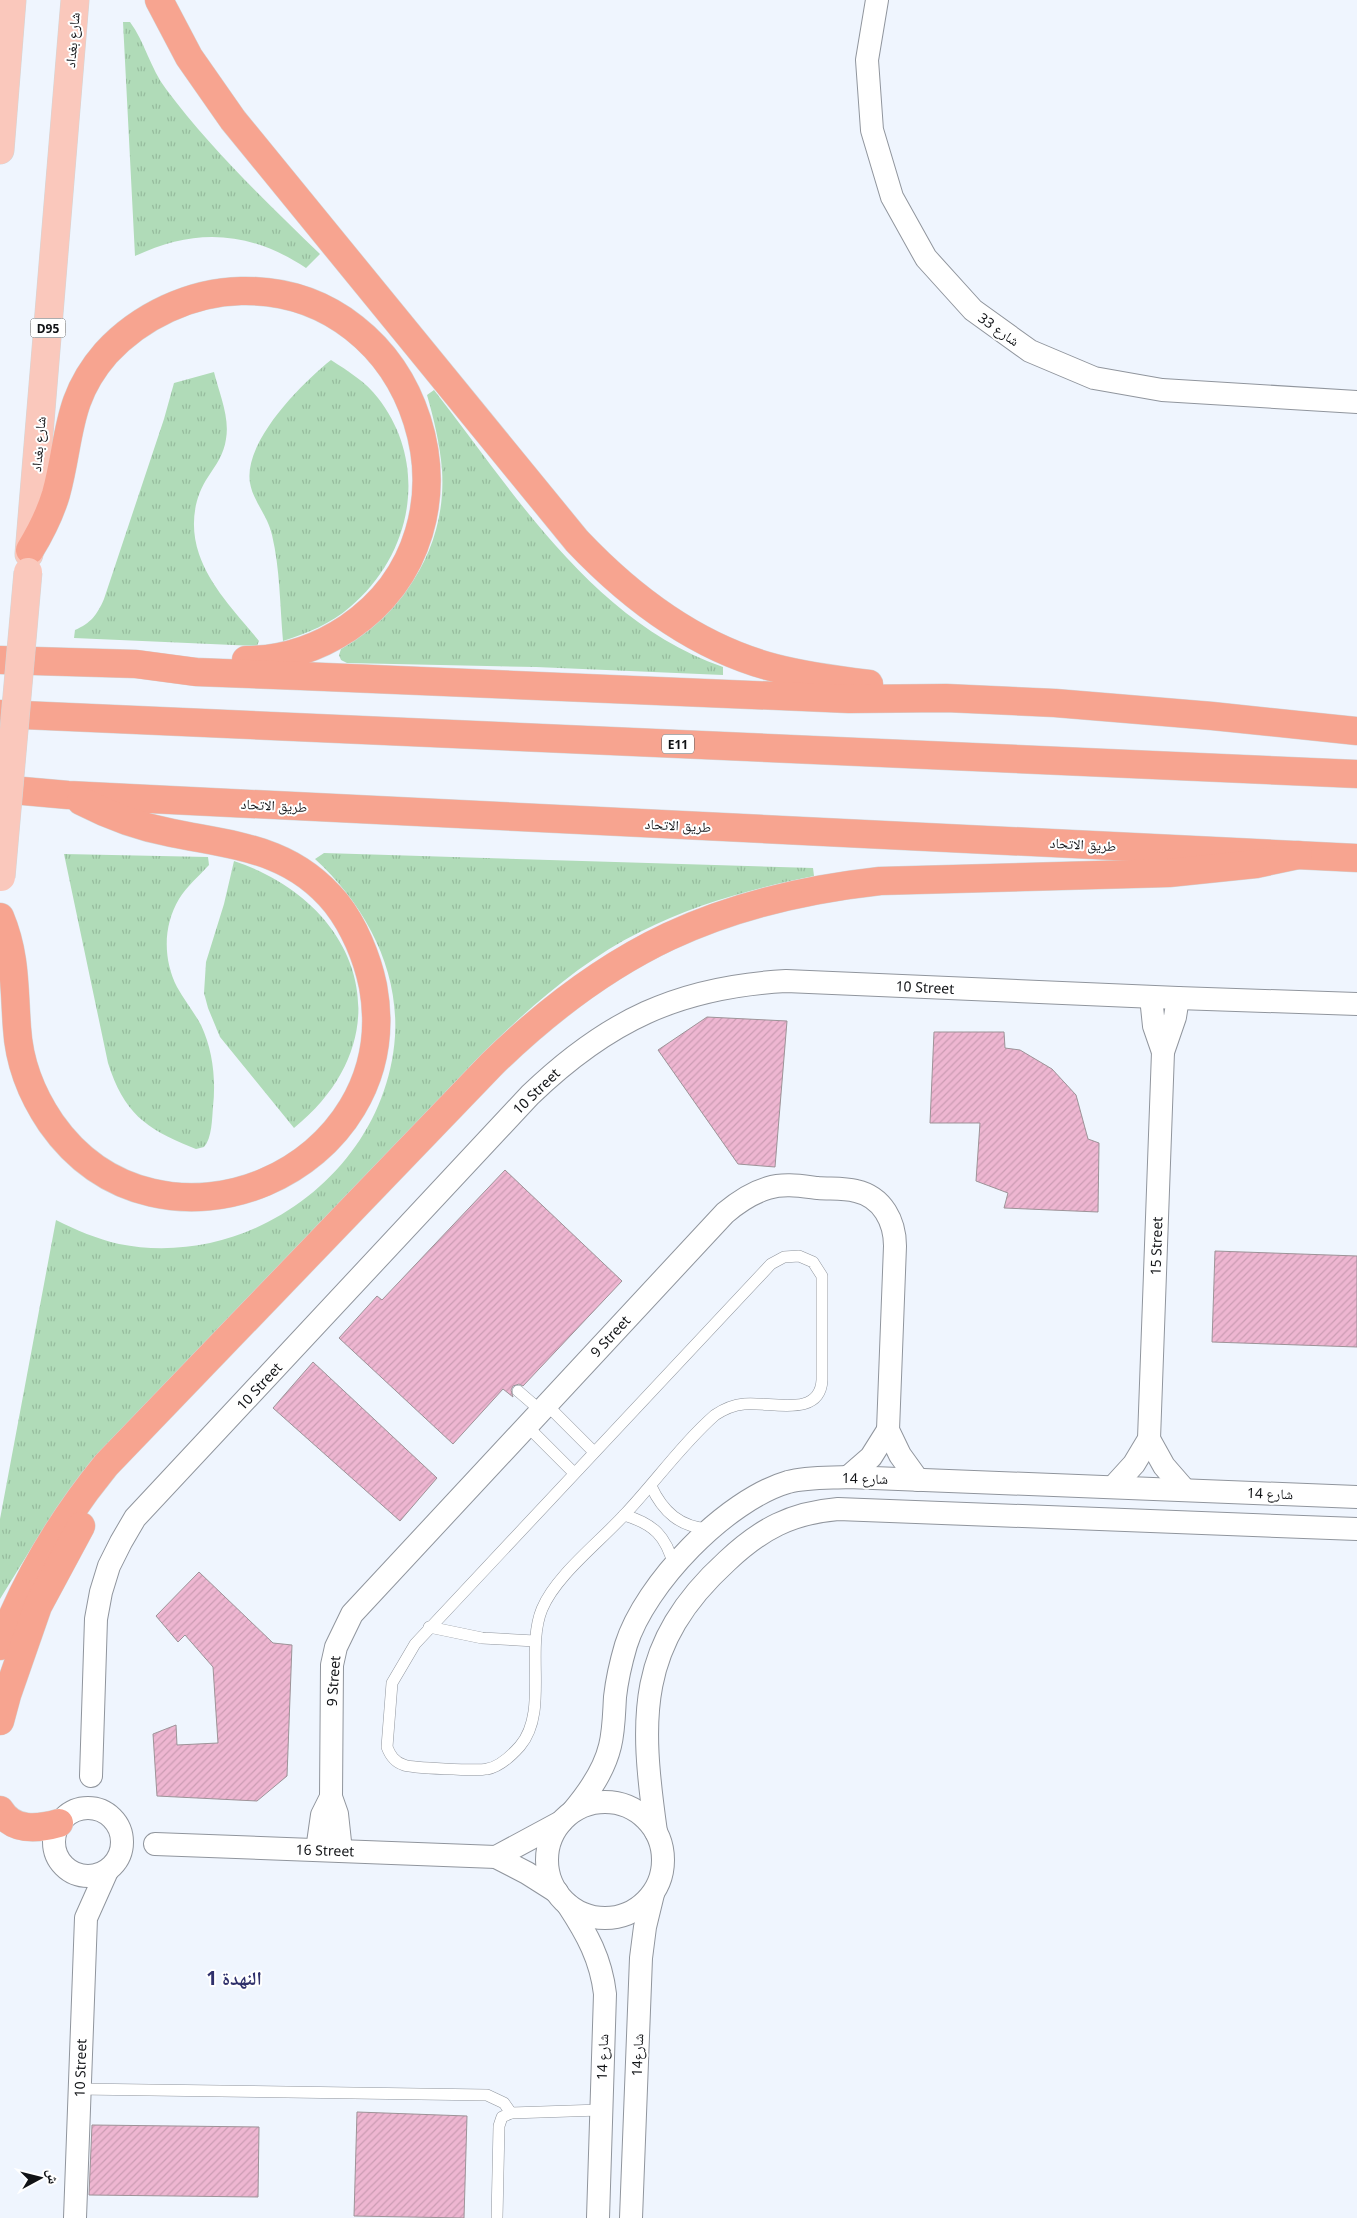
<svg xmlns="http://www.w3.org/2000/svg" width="1357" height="2218" viewBox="0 0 1357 2218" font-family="'Noto Sans','Noto Naskh Arabic',sans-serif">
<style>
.grass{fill:url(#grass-tufts)}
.building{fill:url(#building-hatch);stroke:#9d9398}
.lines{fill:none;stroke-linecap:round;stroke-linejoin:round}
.service-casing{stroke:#90959d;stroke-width:12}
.minor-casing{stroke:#90959d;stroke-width:24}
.primary-casing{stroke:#d4d5d5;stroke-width:29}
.motorway-casing{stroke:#d4d5d5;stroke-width:29}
.service{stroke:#fff;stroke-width:11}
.minor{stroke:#fff;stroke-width:22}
.primary{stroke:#fac8bc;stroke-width:28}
.motorway{stroke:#f7a490;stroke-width:28}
.primary-bridge-casing{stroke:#d4d5d5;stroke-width:29;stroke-linecap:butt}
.primary-bridge{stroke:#fac8bc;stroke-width:28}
.labels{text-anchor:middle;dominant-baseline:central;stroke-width:4;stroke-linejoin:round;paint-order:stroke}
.shield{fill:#fff;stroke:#585a5c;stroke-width:1}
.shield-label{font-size:12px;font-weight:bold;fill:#111316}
.street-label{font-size:14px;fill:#111316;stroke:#fff}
.district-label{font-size:19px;font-weight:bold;fill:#2f306b;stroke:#fff}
</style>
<defs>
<pattern id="grass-tufts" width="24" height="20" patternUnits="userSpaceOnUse" patternTransform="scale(1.25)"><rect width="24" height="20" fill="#b0dbb8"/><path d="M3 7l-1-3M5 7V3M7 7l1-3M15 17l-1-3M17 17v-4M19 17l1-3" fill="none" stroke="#96bb9d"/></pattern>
<pattern id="building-hatch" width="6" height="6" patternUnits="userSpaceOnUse" patternTransform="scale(1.25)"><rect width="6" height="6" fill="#eeb6d1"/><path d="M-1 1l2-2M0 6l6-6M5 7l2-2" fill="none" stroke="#cb9cb3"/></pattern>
</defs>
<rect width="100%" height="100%" fill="#eff5fe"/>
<g class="grass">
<path d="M123,22H130C145,42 150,68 166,89C210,148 267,203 320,254L306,268C250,231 196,227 135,256Z"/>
<path d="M331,360C348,371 366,382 378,398C430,465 412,555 350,607C331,624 307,633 283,641C280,607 280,568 272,535C268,516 253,501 250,483C243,442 302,383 331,360Z"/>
<path d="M214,372C219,393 230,417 226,439C224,454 216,465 208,477C193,499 190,528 199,554C210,587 238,615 259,641L257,646L74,638L75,630C91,623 97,615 104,599L164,419L174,383Z"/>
<path d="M434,390C515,494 593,622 723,667V675L536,667L347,663L341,660L339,655L341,649C405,611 447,546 442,470C440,444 434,420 427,395Z"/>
<path d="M324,853L813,868L814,876C754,888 695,904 640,932C579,962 523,1013 475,1061L119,1436L40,1534L0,1599V1519L56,1220C76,1230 97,1239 119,1244C250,1270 386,1171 395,1036C399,967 364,904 315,859Z"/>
<path d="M64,854L208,857L209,865C199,876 187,886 179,899C163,926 163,959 177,987C184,1000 194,1012 201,1025C213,1051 216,1079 213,1107C212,1119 212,1138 204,1147L196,1149L191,1147C145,1128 124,1113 108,1063Z"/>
<path d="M234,861C363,904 406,1037 294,1128L220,1037L208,1008L204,993L206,962L224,904Z"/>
</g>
<g class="building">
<path d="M707,1017L787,1021L775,1167L738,1164L658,1050Z"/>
<path d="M934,1032H1004L1005,1048L1020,1050L1052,1069L1076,1095L1088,1139L1099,1143L1098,1212L1004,1208L1008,1193L976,1181L980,1123H930Z"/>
<path d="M505,1170L622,1281L523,1386L519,1384L513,1386L511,1390L513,1397L503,1389L453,1444L339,1338L377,1296L382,1300Z"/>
<path d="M1215,1251L1357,1256V1347L1212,1342Z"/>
<path d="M313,1362L437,1478L400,1521L273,1408Z"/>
<path d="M199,1572L273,1643L292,1645L287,1776L257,1801L157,1796L153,1734L176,1725L177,1745L218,1743L213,1667L185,1635L178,1642L156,1616Z"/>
<path d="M357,2112L467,2116L464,2218L354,2216Z"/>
<path d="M92,2125L259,2127L258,2197L89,2195Z"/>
</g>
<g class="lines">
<g class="service-casing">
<g id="service">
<path d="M799,1256L813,1262L822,1276V1380C820,1419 770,1401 744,1404C733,1405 724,1409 715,1415C682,1444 656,1481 626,1513C601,1541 556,1575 542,1609C525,1650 549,1712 520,1746C512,1755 499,1767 487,1769C478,1771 411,1768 404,1765C394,1762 390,1755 387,1747L392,1683L415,1644L771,1264L784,1257Z"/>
<path d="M518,1391L540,1410"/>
<path d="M546,1404L594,1452"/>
<path d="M526,1425L574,1473"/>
<path d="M651,1486C663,1512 680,1527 709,1529"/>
<path d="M624,1515C654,1524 666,1536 674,1566"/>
<path d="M429,1627L482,1638L535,1641"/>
<path d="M79,2089L487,2095L504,2103L511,2113"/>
<path d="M497,2218L499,2126L502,2117L511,2113L600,2110"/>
</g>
</g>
<g class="minor-casing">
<g id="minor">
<path d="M877,0L867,60L872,130L892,197L926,258L973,310L1030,351L1094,378L1162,390L1357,402"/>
<path d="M1151,997L1154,1026L1163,1052"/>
<path d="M1149,1439L1164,1466L1184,1489"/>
<path d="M848,1477L871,1457L888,1430"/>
<path d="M1114,1486L1134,1464L1149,1439L1163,1052L1175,1017L1178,998"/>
<path d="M91,1776L96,1619L101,1592L109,1566L121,1542L135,1518L530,1095C607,1021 678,987 786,981L1178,998L1357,1004"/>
<circle cx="605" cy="1860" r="58"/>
<circle cx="88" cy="1842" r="34"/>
<path d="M573,1811C589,1792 604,1771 610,1746C614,1730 614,1713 615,1697C617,1679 621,1662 626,1645C645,1584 726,1500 788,1482C807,1477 828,1478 848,1477L1357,1497"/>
<path d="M656,1832C640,1718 636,1644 727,1561C761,1529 791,1513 838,1509L1357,1529"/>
<path d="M155,1844L496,1857L527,1873L557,1892"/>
<path d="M317,1850L322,1815L331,1797"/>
<path d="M341,1851L337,1814L331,1797L332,1665L336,1647L352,1614L725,1213C738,1202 751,1193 768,1188C784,1183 801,1186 818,1188C830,1189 844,1188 856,1191C883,1197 895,1222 895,1246L888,1430L900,1455L918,1480"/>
<path d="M496,1857L561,1822"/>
<path d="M568,1905C587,1934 601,1959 605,1994L598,2218"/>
<path d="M75,2218L86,1918L107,1871"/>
<path d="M631,2218L641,1958L645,1927L653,1894"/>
</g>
</g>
<g class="primary-casing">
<g id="primary">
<path d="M0,150L12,0"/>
<path d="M29,554L75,0"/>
</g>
</g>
<g class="motorway-casing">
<g id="motorway">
<path d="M159,0L189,57L233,120L577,541C632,599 697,648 775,668C806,676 837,680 869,684"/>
<path d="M30,550C41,532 50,514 56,494C71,439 65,400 106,353C140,316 191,292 241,291C420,287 496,528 348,628C318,648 282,660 246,660"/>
<path d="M0,660L136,664L196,672L301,676L849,699L946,698L1055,703L1212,716L1357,731"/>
<path d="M0,714L1357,774"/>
<path d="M0,789L68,795L1357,858"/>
<path d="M0,917C16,955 14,988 17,1028C19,1062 32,1095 51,1123C159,1277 407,1172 373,986C367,957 354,926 336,903C291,848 235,846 172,833C140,827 110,816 81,801"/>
<path d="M0,1646C26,1579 61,1520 106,1465L492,1064C609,950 717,899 880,881L1169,873L1256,864L1298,855"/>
<path d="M0,1721L7,1695L38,1606L81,1526"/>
<path d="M0,1810C13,1832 38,1829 59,1823"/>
</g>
</g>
<use href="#service" class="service"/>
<use href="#minor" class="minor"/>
<use href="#primary" class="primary"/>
<use href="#motorway" class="motorway"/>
<g class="primary-bridge-casing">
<path id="primary-bridge" d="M1,877L28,572"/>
</g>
<use href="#primary-bridge" class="primary-bridge"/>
</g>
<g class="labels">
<g class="shield">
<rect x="30.5" y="318.5" width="35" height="19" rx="4"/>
<rect x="662" y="734.5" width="32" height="19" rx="4"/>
</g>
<g class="shield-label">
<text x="48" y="328">D95</text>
<text x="678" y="744">E11</text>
</g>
<g class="street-label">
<text transform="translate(72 40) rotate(-85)">شارع بغداد</text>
<text transform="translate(999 329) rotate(35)">شارع 33</text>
<text transform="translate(38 444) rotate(-85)">شارع بغداد</text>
<text transform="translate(274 805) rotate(3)">طريق الاتحاد</text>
<text transform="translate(678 825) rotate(3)">طريق الاتحاد</text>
<text transform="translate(1083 844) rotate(3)">طريق الاتحاد</text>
<text transform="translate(925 987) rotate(3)">10 Street</text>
<text transform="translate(536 1091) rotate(-44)">10 Street</text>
<text transform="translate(1156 1246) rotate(-88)">15 Street</text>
<text transform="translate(610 1336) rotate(-47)">9 Street</text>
<text transform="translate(259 1386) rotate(-47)">10 Street</text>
<text transform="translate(865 1478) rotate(1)">شارع 14</text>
<text transform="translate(1270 1493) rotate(2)">شارع 14</text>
<text transform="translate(333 1681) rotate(-86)">9 Street</text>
<text transform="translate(325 1850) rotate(2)">16 Street</text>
<text transform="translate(637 2055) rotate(-88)">شارع14</text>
<text transform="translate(602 2057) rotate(-88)">شارع 14</text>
<text transform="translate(80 2068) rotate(-88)">10 Street</text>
</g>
<g class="district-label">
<text x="234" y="1978">النهدة 1</text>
</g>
</g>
<g transform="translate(40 2178) rotate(83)" stroke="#ffffff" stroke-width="4" paint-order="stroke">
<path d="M0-4L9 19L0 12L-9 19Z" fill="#111316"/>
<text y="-8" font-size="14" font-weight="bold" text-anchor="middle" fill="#111316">ش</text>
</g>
</svg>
